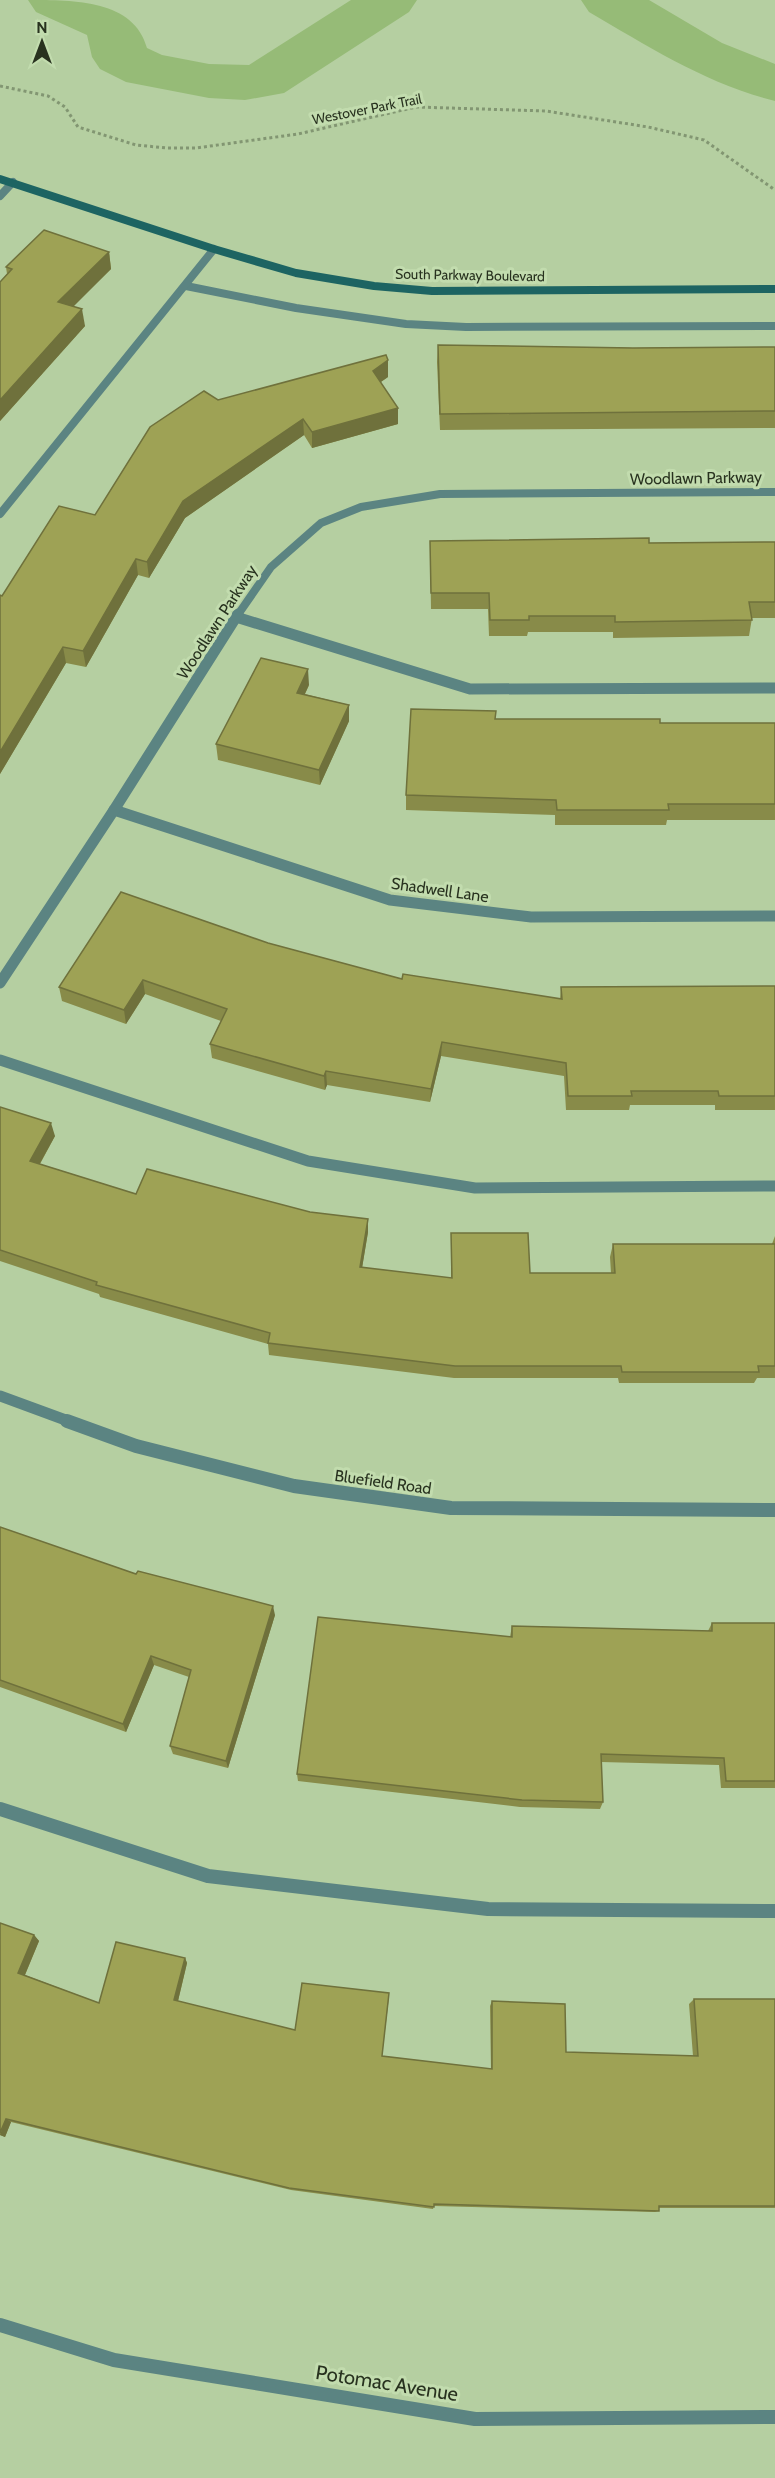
<svg xmlns="http://www.w3.org/2000/svg" width="775" height="2478" viewBox="0 0 775 2478" font-family="Cabin,sans-serif">
<style>
.lines{fill:none;stroke-linecap:round;stroke-linejoin:round}
.river{fill:#96bb77;fill-rule:evenodd}
.path{stroke:#829672;stroke-width:3;stroke-dasharray:3 3;stroke-linecap:butt}
.lane-far2{stroke:#5b8482;stroke-width:8}
.lane-far1{stroke:#5b8482;stroke-width:11}
.lane{stroke:#5b8482;stroke-width:14}
.street-far2{stroke:#5b8482;stroke-width:8}
.street-far1{stroke:#5b8482;stroke-width:11}
.street{stroke:#5b8482;stroke-width:14}
.secondary{stroke:#1d6462;stroke-width:8}
.wall{fill:#888b49}
.shaded-wall{fill:#6f713c}
.building{fill:#9ea255;stroke:#6f713c;stroke-width:1.5}
.labels{text-anchor:middle;dominant-baseline:central;stroke-width:6;stroke-linejoin:round;paint-order:stroke}
.far-street-label{font-size:14px;fill:#28321f;stroke:#c2dcae}
.street-label{font-size:16px;fill:#28321f;stroke:#c2dcae}
.near-street-label{font-size:20px;fill:#28321f;stroke:#c2dcae}
</style>
<rect width="100%" height="100%" fill="#b5cfa1"/>
<g class="lines">
<g class="river">
<path d="M28,0C75,0 134,0 147,48L162,55L209,64L249,65L351,0H417L409,12L284,93L245,100L209,98L126,82L100,69L92,57L87,35L36,12Z"/>
<path d="M581,0H649L722,43L775,64V101C707,84 649,47 589,12Z"/>
</g>
<path class="path" d="M0,86L48,96L65,107L78,127L136,145L167,148H196L298,134L416,107L546,111L648,127L704,140L775,190"/>
<g class="lane-far2">
<path d="M186,286L296,308L406,324L466,327L775,326"/>
<path d="M0,514L214,249"/>
</g>
<g class="lane-far1">
<path d="M236,617L470,689L775,688"/>
<path d="M0,1060L308,1161L475,1188L775,1186"/>
</g>
<path class="lane" d="M0,1809L208,1876L488,1909L775,1911"/>
<g class="street-far2">
<path d="M0,196L13,182"/>
<path d="M237,616L271,567L321,523L361,507L440,494L775,492"/>
</g>
<g class="street-far1">
<path d="M114,810L390,900L531,917L775,916"/>
<path d="M0,983L114,810L238,614"/>
<path d="M0,1396L71,1422"/>
</g>
<g class="street">
<path d="M67,1421L136,1446L294,1486L451,1508L775,1510"/>
<path d="M0,2325L114,2360L475,2419L775,2417"/>
</g>
<path class="secondary" d="M0,179L214,249L296,273L374,286L432,291L775,289"/>
</g>
<g class="wall">
<path d="M109,252L111,269L73,306L85,326L0,421V282L7,274L6,267Z"/>
<path d="M438,345L633,348L775,347V428L440,430L437,362Z"/>
<path d="M388,377L381,382L398,424L312,448L304,435L185,518L149,578L138,575L86,667L66,663L0,774V595L2,596L95,515L218,400Z"/>
<path d="M430,541L649,543L775,542V618H752L749,636L613,638V632H528L527,636H489L488,609H431Z"/>
<path d="M309,685L305,694L349,705V721L320,785L218,760L216,744Z"/>
<path d="M495,719L660,723H775V820H667L666,825H555V815L406,810V795Z"/>
<path d="M268,943L402,979L560,999L561,987L775,986V1110H715V1105H630L629,1110H566L564,1076L441,1056L430,1102L327,1085L325,1090L212,1058L210,1044L221,1021L145,994L126,1024L62,1001L59,987Z"/>
<path d="M0,1107L55,1136L40,1164L136,1194L368,1232L362,1268L451,1278V1233L530,1273H611L610,1257L613,1244H772L775,1236V1378H757L754,1383H619L618,1378H454L269,1355L268,1344L100,1297L99,1294L0,1261Z"/>
<path d="M0,1527L136,1574L275,1615L228,1768L173,1754L170,1746L189,1677L154,1665L126,1732L0,1687Z"/>
<path d="M712,1623H775V1788H721L719,1765L601,1762L603,1802L600,1809L520,1807L298,1781L297,1774L510,1637L512,1626L708,1631Z"/>
<path d="M0,1923L34,1935L39,1941L25,1975L99,2003L185,1958L187,1963L178,2001L295,2030L389,1997L382,2056L491,2069L490,2006L492,2001L566,2052L693,2056L689,2004L694,1999H775V2208H659V2211L655,2212L434,2206L433,2209L291,2190L11,2122L5,2137L0,2135Z"/>
</g>
<g class="shaded-wall">
<path d="M109,252L111,269L61,319L58,302Z"/>
<path d="M82,309L85,326L0,421V400Z"/>
<path d="M388,360V377L373,387V371Z"/>
<path d="M398,408V424L312,448V432Z"/>
<path d="M303,419L304,435L185,518L149,578L147,562L183,501Z"/>
<path d="M136,559L138,575L86,667L83,651Z"/>
<path d="M63,647L66,663L0,774V752Z"/>
<path d="M308,669L309,685L298,708L297,693Z"/>
<path d="M349,705V721L320,785L319,770Z"/>
<path d="M143,980L145,994L126,1024L124,1010Z"/>
<path d="M442,1042L441,1056L430,1102L431,1089Z"/>
<path d="M326,1071L327,1085L325,1090L324,1076Z"/>
<path d="M51,1123L55,1136L34,1174L30,1161Z"/>
<path d="M368,1219V1232L360,1280V1267Z"/>
<path d="M273,1606L275,1615L228,1768L226,1761Z"/>
<path d="M151,1656L154,1665L126,1732L123,1724Z"/>
<path d="M34,1935L39,1941L24,1977L18,1973Z"/>
<path d="M185,1958L187,1963L177,2005L174,2000Z"/>
<path d="M6,2119L11,2122L5,2137L0,2135Z"/>
</g>
<g class="building">
<path d="M44,230L109,252L58,302L82,309L0,400V282L12,269L6,267Z"/>
<path d="M438,345L633,348L775,347V411L440,414Z"/>
<path d="M386,355L388,360L373,371L398,408L312,432L303,419L183,501L147,562L136,559L83,651L63,647L0,752V595L2,596L59,506L95,515L150,427L204,391L218,400Z"/>
<path d="M649,538V543L775,542V602H749L752,620L615,622V616H529V620H490L489,593H431L430,541Z"/>
<path d="M261,658L308,669L297,693L349,705L319,770L216,744Z"/>
<path d="M411,709L496,711L495,719H660V723H775V804H668L669,810H557L556,800L406,795Z"/>
<path d="M121,892L268,943L402,979L403,974L562,999L561,987L775,986V1096H719L718,1091H631L632,1096H568L566,1063L442,1042L431,1089L326,1071L324,1076L210,1044L227,1009L143,980L124,1010L59,987Z"/>
<path d="M0,1107L51,1123L30,1161L136,1194L147,1169L310,1212L368,1219L360,1267L452,1278L451,1233H528L530,1273H615L613,1244H775V1366H758L759,1372H622L621,1366H455L268,1343L270,1333L96,1285L97,1282L0,1250Z"/>
<path d="M0,1527L136,1574L138,1571L273,1606L226,1761L170,1746L191,1670L151,1656L123,1724L0,1680Z"/>
<path d="M318,1617L512,1637V1626L712,1631V1623H775V1781H726L724,1758L601,1754L603,1802L522,1800L297,1774Z"/>
<path d="M0,1923L34,1935L18,1973L99,2003L116,1942L185,1958L174,2000L295,2030L302,1983L389,1993L382,2056L492,2069V2001L565,2004L566,2052L698,2056L694,1999H775V2206H659V2211L434,2204V2207L289,2188L6,2119L0,2133Z"/>
</g>
<g class="labels">
<g class="far-street-label">
<text transform="translate(367 109) rotate(-11)">Westover Park Trail</text>
<text transform="translate(470 275) rotate(1)">South Parkway Boulevard</text>
</g>
<g class="street-label">
<text transform="translate(696 478) rotate(-1)">Woodlawn Parkway</text>
<text transform="translate(217 622) rotate(-57)">Woodlawn Parkway</text>
<text transform="translate(440 890) rotate(8)">Shadwell Lane</text>
<text transform="translate(383 1482) rotate(8)">Bluefield Road</text>
</g>
<g class="near-street-label">
<text transform="translate(387 2383) rotate(9)">Potomac Avenue</text>
</g>
</g>
<g transform="translate(42 42)" stroke="#c2dcae" stroke-width="4.5" paint-order="stroke">
<path d="M0-4.5L10 22L0 15L-10 22Z" fill="#28321f"/>
<text y="-9" font-size="16" font-weight="bold" text-anchor="middle" fill="#28321f">N</text>
</g>
</svg>
